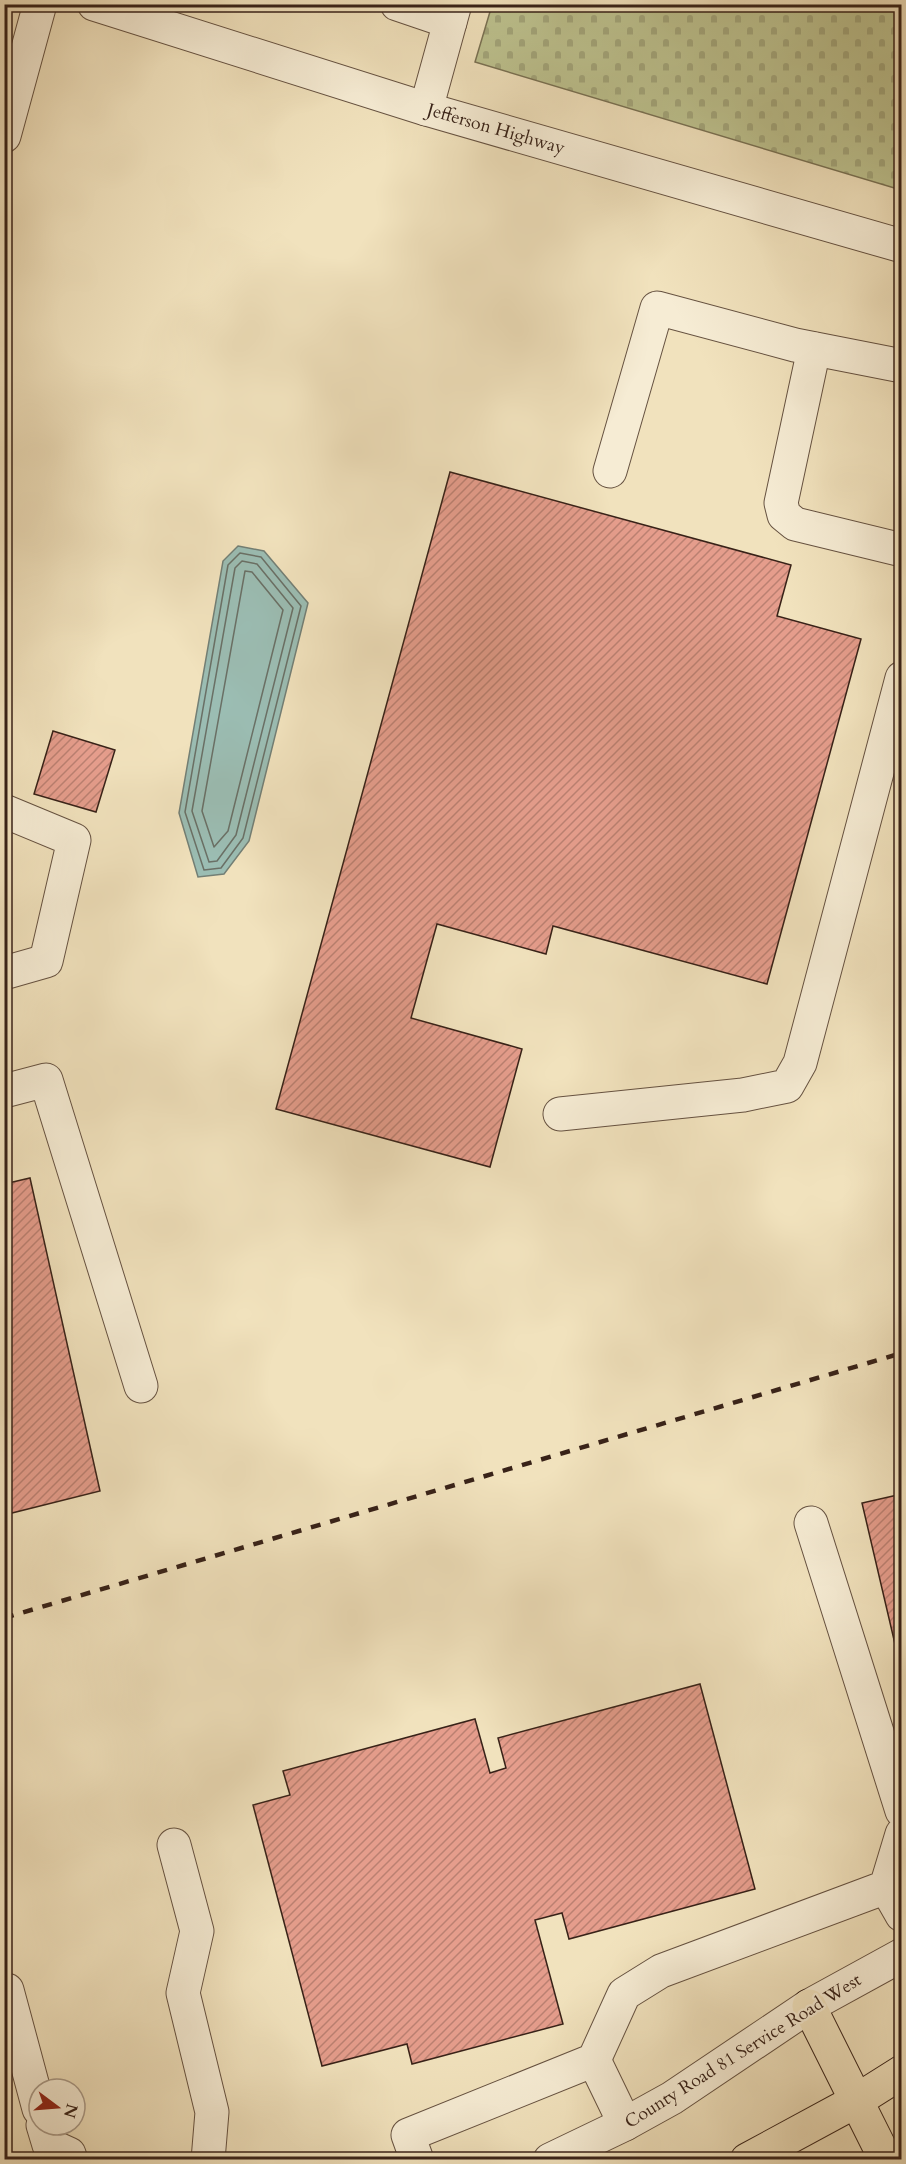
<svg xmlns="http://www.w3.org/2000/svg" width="906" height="2164" viewBox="0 0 906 2164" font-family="Cardo,serif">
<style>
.cemetery{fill:url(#cemetery-stones);stroke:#7a7254;stroke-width:1.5}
.water{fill:#9bbdb3;stroke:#737f75;stroke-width:1.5}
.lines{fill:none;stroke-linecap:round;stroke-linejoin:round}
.shore{stroke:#6a7066;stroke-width:1.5}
.building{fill:url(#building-hatch);stroke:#382218;stroke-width:1.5}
.minor-casing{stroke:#665241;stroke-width:35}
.highway-casing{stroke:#382218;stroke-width:35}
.minor{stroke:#f6ecd4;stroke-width:33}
.highway{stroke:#f1e2bd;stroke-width:33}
.rail{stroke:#382218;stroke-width:4.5;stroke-dasharray:10 10;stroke-linecap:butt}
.labels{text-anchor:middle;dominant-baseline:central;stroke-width:4.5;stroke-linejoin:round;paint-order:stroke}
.street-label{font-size:18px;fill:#382218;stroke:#f6ecd4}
</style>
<defs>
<pattern id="cemetery-stones" width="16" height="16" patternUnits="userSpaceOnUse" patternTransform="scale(1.5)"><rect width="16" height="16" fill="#bdc28f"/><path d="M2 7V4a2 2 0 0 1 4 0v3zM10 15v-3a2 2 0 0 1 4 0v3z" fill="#a3a67b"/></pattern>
<pattern id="building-hatch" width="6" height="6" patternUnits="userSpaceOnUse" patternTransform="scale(1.5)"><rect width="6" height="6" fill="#e59d8c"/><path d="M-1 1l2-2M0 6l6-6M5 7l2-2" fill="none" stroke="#bb8071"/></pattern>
</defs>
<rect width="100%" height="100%" fill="#f1e2bd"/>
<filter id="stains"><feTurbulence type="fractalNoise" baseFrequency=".00333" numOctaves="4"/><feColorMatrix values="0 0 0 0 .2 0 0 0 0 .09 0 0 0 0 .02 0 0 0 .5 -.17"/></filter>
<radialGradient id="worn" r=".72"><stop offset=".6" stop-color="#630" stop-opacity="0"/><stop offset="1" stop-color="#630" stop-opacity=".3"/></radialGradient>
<path class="cemetery" d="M492,5H901V190L475,62Z"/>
<path class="water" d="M238,546L264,551L308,603L249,841L224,874L198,877L179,813L223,561Z"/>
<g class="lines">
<g class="shore">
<path d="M240,553L261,557L301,606L243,838L221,868L204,870L185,812L228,565Z"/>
<path d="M242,561L257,564L293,608L236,835L217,861L209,862L192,811L235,568Z"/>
<path d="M245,571L252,572L283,610L228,831L214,847L202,811Z"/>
</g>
</g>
<g class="building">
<path d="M450,472L791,565L777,616L861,639L767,984L553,926L546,954L437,924L411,1018L522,1049L490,1167L276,1109Z"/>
<path d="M53,731L115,750L96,812L34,794Z"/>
<path d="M30,1178L100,1491L4,1515V1184Z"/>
<path d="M902,1494V1674L862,1503Z"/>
<path d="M700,1684L755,1889L569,1939L562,1913L535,1920L563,2024L412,2064L407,2044L322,2066L253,1805L290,1795L283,1771L475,1719L490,1773L506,1768L498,1738Z"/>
</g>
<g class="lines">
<g class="minor-casing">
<g id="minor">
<path d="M94,4L426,109L902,246"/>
<path d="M397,4L450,22L455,4"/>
<path d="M426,109L450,22"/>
<path d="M4,136L40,4"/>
<path d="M814,349L781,503L784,515L795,524L902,550"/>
<path d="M610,471L657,308L795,345L902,366"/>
<path d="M4,811L74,840L46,961L4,973"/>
<path d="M4,1091L46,1080L141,1386"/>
<path d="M560,1114L743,1095L787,1086L800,1063L902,678"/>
<path d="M811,1523L902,1811"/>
<path d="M174,1845L197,1931L183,1993L212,2112L208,2160"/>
<path d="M886,1887L902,1915"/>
<path d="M7,1990L39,2109"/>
<path d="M594,2060L625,2124"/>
<path d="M43,2125L49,2145L69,2154L71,2160"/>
<path d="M417,2160L408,2135L594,2060L624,1994L661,1971L886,1887L902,1834"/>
<path d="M550,2160L625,2124L672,2098L809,2006L902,1955"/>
</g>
</g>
<g class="highway-casing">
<g id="highway">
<path d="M809,2006L886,2160"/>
<path d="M747,2160L856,2101L902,2072"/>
</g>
</g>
<use href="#minor" class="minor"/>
<use href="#highway" class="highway"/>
<path class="rail" d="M4,1618L902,1353"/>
</g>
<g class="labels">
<g class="street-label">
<text transform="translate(496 129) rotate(16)">Jefferson Highway</text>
<text transform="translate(743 2051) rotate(-32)">County Road 81 Service Road West</text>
</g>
</g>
<rect width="906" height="2164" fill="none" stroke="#f1e2bd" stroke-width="24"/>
<rect x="6" y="6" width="894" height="2152" fill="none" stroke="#382218" stroke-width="3"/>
<rect x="12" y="12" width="882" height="2140" fill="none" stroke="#382218" stroke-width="1.5"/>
<g transform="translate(57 2107) rotate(106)"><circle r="28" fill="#f6ecd4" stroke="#aa9b89" stroke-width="1.5"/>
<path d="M0-4.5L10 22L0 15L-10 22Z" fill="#8f2418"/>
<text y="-9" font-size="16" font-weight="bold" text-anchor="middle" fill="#382218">N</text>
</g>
<rect width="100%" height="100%" filter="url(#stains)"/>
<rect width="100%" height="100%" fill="url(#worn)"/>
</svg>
